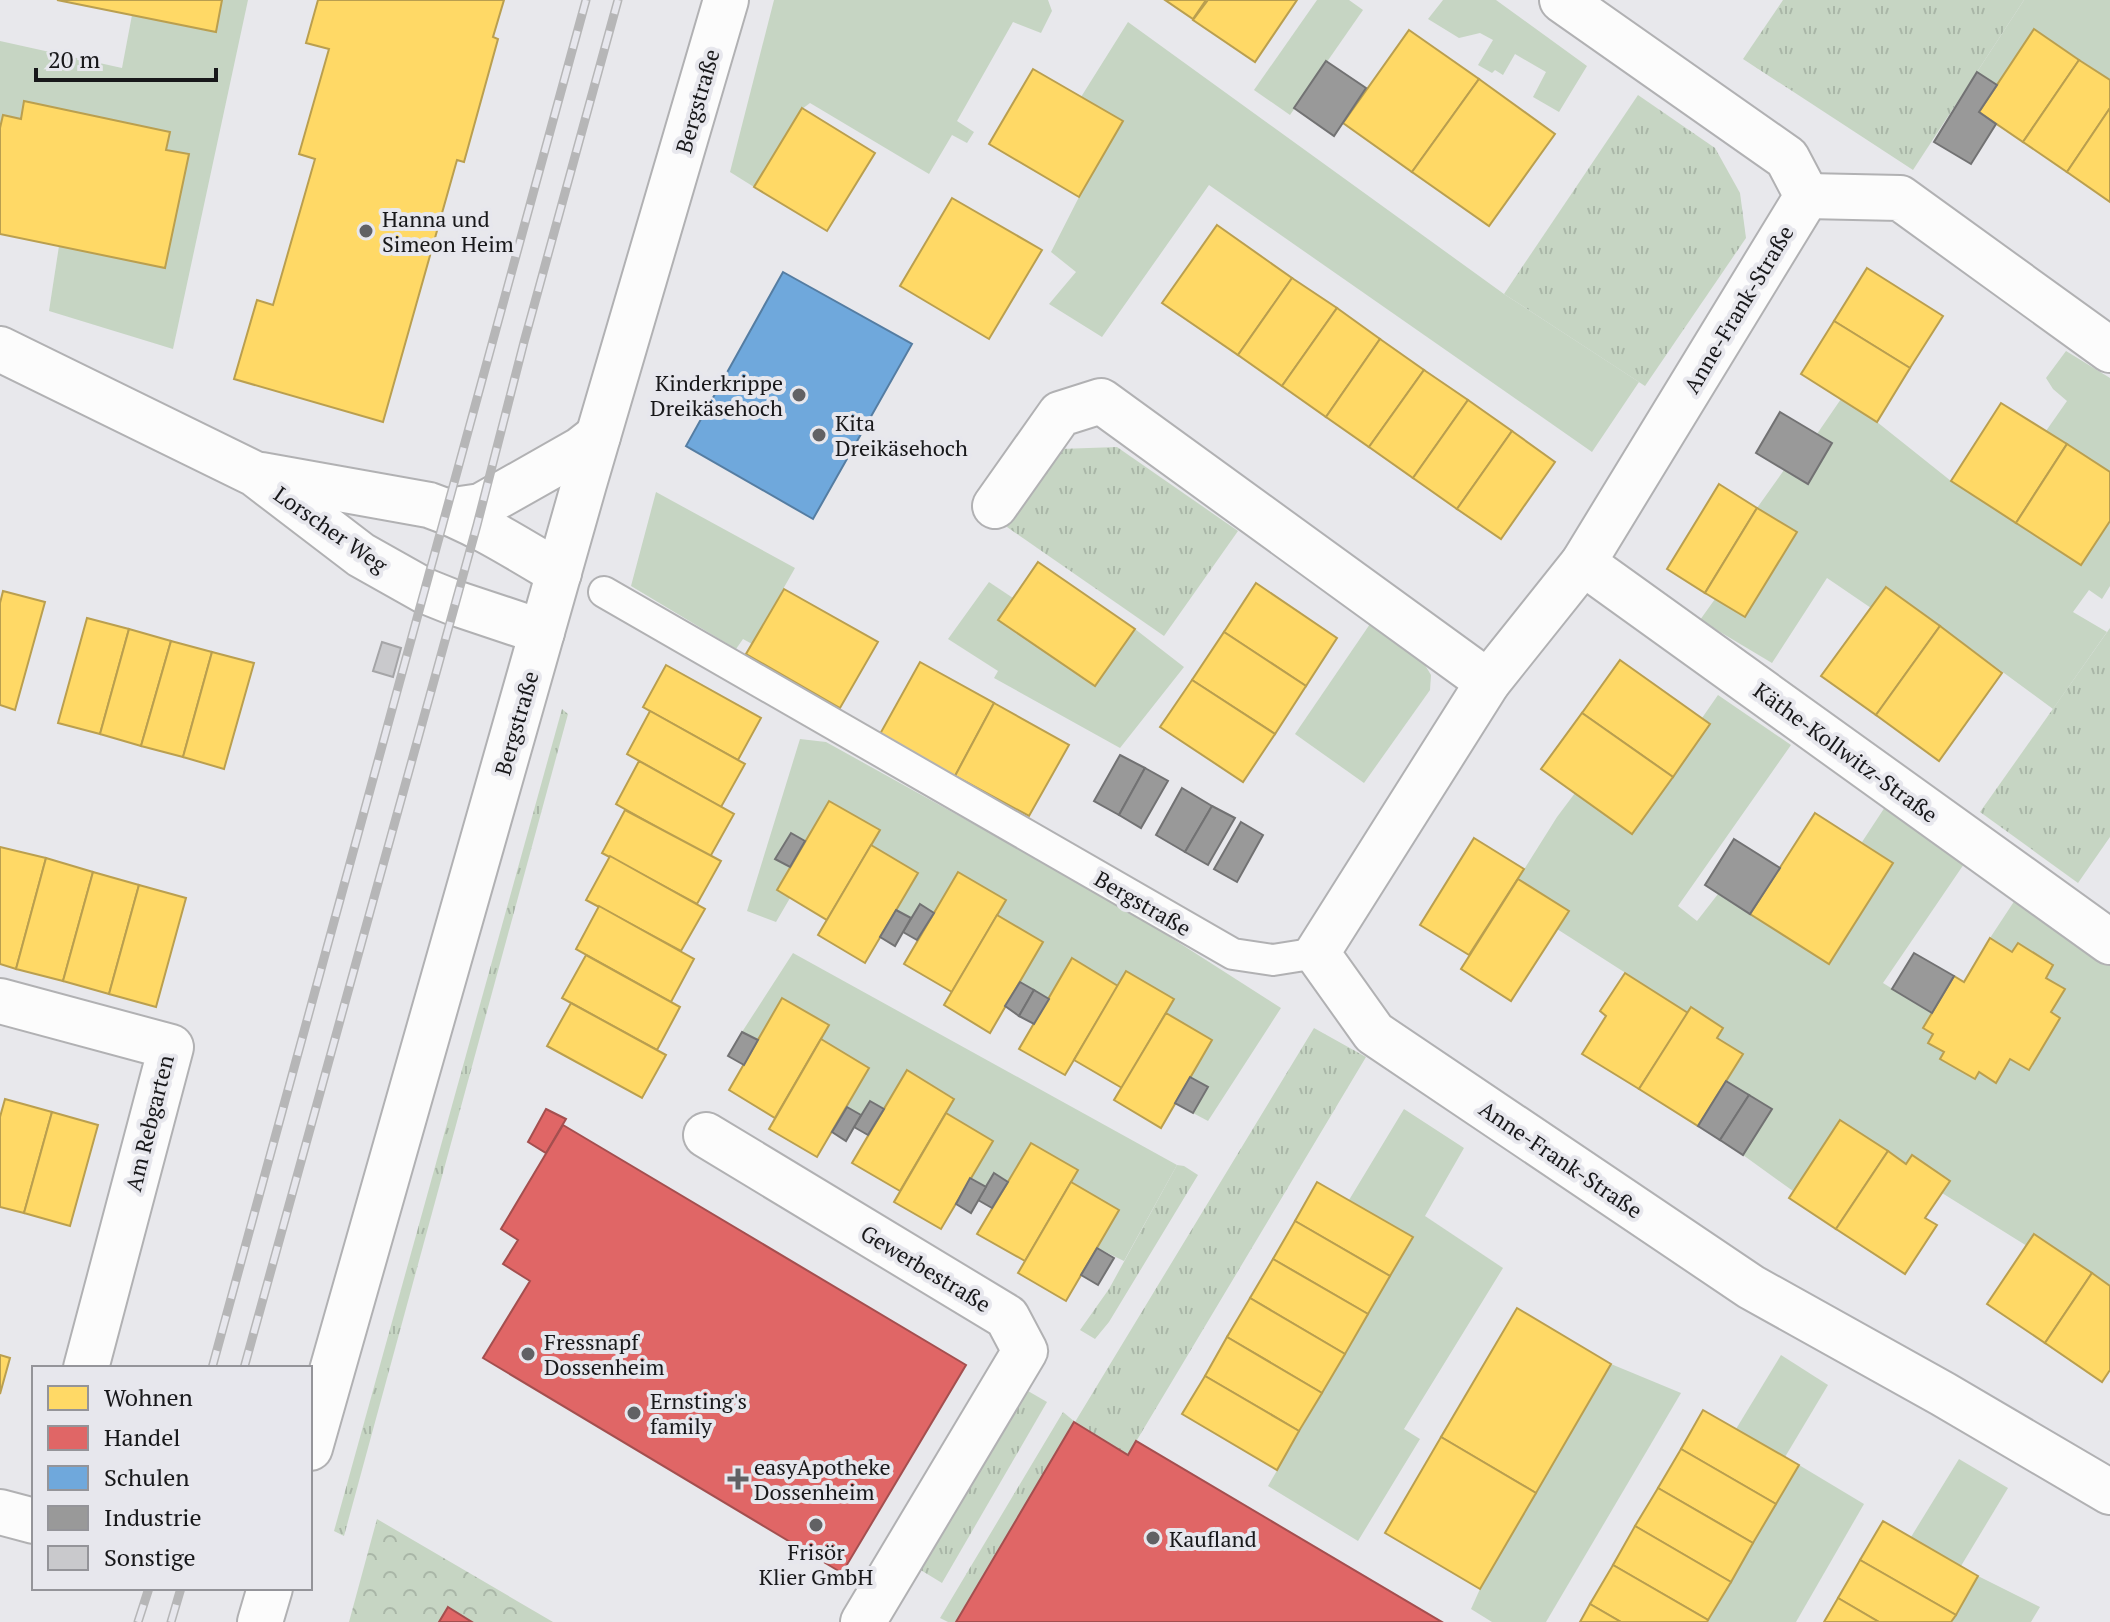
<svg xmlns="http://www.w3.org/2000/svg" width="2110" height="1622" viewBox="0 0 2110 1622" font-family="'PT Serif',serif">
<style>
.grass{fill:url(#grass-tufts)}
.forest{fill:url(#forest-crowns)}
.garden{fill:#c6d5c3}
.homes{fill:#ffd966;stroke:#ba9f4f;stroke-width:2}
.shops{fill:#e06666;stroke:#a44f4f;stroke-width:2}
.schools{fill:#6fa8dc;stroke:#557da2;stroke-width:2}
.industry{fill:#999;stroke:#727273;stroke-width:2}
.building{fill:#c9c9cc;stroke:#a5a5a7;stroke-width:2}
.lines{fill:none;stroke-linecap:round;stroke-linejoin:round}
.lane-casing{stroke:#b1b1b3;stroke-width:34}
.street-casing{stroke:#b1b1b3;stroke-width:48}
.primary-casing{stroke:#b1b1b3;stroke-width:48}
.lane{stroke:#fcfcfc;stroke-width:30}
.street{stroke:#fcfcfc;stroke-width:44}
.primary{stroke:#fcfcfc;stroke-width:44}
.rail-casing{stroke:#b6b6b7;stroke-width:9}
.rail{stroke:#e7e7ed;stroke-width:6;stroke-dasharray:18;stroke-linecap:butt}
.poi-dot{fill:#616164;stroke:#e7e7ed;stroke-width:3}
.labels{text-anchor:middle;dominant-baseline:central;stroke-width:8;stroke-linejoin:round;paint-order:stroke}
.street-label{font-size:22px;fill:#18181a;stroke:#e7e7ed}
.poi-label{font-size:22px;fill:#18181a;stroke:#e7e7ed;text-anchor:start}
</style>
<defs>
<pattern id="grass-tufts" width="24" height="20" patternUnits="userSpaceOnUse" patternTransform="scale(2)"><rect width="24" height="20" fill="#c6d5c3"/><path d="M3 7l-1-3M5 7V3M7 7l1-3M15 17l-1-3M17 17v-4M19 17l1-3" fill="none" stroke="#a9b6a7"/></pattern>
<pattern id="forest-crowns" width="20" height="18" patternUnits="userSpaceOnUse" patternTransform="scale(2)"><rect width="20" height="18" fill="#c6d5c3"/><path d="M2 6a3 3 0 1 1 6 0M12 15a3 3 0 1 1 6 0" fill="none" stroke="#a9b6a7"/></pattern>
</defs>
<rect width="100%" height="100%" fill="#e8e8ec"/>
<g class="grass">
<path d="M1783,0H2024L1913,170L1743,59Z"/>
<path d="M1638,95L1715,148L1740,193L1746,238L1645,386L1504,294Z"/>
<path d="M1117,447L1238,531L1164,636L1007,527L1060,449Z"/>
<path d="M2110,628V837L2078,883L1980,812Z"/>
<path d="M562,709L568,714L344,1536L334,1531Z"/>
<path d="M1314,1028L1366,1057L1128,1455L1074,1423L956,1622H948L940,1618L1063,1412L1075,1422Z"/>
<path d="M1177,1165L1184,1166L1198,1175L1109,1322L1095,1339L1080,1330L1109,1289Z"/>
<path d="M1028,1391L1047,1402L942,1583L919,1569Z"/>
</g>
<path class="forest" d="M377,1519L553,1622H472L448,1608L439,1622H349Z"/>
<g class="garden">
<path d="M222,0H248L173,349L49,311L59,246L165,268L189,154L166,150L24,102L21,119L3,116L0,128V41L122,68L132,15L215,32Z"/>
<path d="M774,0H1048L1052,11L1041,33L1013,22L957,121L974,132L967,143L952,135L929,174L810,103L802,109L754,187L730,172Z"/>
<path d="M1317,0H1349L1363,10L1290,115L1254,90Z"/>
<path d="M1443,0H1496L1587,66L1559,112L1533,97L1546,72L1515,54L1503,75L1495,70L1492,73L1478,65L1493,40L1480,33L1459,38L1428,19Z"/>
<path d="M2024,0H2110V80L2034,29L1997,85L1977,72Z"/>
<path d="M1128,22L1504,294L1639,382L1592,452L1209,185L1102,337L1049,304L1076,272L1051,252L1079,197L1123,122L1081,97Z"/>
<path d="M2066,351L2110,378V472L2046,431L2067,401L2053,389L2046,378Z"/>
<path d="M1841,399L1877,422L1951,481L2081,565L2110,521V586L2102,599L2089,590L2073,612L2107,632L2053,709L1940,626L1871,608L1827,578L1772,663L1700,620L1715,599L1745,617L1797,533L1757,508L1784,470L1808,484L1832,444L1817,434Z"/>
<path d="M656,492L795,568L752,644L743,639L736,649L631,586Z"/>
<path d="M989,582L1013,598L998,620L1095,686L1135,629L1184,667L1120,748L994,678L998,671L948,639Z"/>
<path d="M1370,624L1422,660L1431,675L1430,690L1364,783L1295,734Z"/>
<path d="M1718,695L1791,745L1678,906L1697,921L1718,894L1829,963L1893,863L1862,842L1885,807L1964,864L1883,983L1932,1013L1923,1028L1933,1034L1928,1043L1944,1052L1941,1059L1975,1079L1979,1072L1996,1083L2010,1059L2030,1070L2060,1018L2051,1012L2065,989L2046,978L2053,964L2018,943L2012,952L1990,938L2015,900L2110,959V1286L2035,1235L2027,1246L1942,1193L1949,1181L1906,1164L1840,1120L1793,1191L1743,1155L1772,1109L1726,1081L1717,1038L1723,1028L1699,1013H1688L1557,929L1568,911L1518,879L1557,817L1575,793L1632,834L1710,724L1702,718Z"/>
<path d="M800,739L826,742L1120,905L1281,1008L1208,1121L1193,1113L1207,1087L1190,1077L1212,1041L1166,1013L1173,999L1126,971L1118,986L1049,999L1020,982L1043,942L997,915L1005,900L958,872L934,913L920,904L911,918L896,910L918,873L871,845L879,830L829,801L805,841L791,833L776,859L790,867L777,890L790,898L776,922L747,911Z"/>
<path d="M793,953L1177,1165L1124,1261L1097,1248L1119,1210L1071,1182L1077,1170L1031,1143L1008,1182L994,1173L986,1187L970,1178L993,1141L946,1113L954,1098L907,1070L884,1109L870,1101L861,1115L847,1107L869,1068L821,1039L829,1025L783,999L758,1040L742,1032Z"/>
<path d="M1404,1109L1464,1148L1425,1216L1503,1268L1404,1429L1420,1439L1358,1541L1268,1486L1413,1237L1349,1200Z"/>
<path d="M1781,1355L1828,1385L1785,1457L1736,1429Z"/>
<path d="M1611,1364L1681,1393L1546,1622H1492L1471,1609L1480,1589Z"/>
<path d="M1959,1459L2008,1488L1961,1566L1911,1537Z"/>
<path d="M1799,1465L1864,1504L1796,1622H1707Z"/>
<path d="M1978,1576L2040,1607L2031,1622H1951Z"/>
</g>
<g class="homes">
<path d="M57,0H222L216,32Z"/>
<path d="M318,0H504L493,37L498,39L464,162L457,160L383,422L234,379L257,300L273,305L315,159L299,154L329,49L306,43Z"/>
<path d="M1165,0H1206L1193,19Z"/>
<path d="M1208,0H1297L1255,62L1193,20Z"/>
<path d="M2034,29L2079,60L2023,142L1979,112Z"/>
<path d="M1409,30L1479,79L1412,172L1343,123Z"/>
<path d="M2079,60L2110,80V108L2067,172L2023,142Z"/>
<path d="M1033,69L1123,121L1079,197L989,144Z"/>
<path d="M1479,79L1555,134L1489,226L1412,172Z"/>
<path d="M24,101L170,132L166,150L189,154L165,268L0,234V128L3,115L21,119Z"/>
<path d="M802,108L875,153L827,231L754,187Z"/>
<path d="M2110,108V202L2067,172Z"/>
<path d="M952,198L1042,250L989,339L900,286Z"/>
<path d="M1217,225L1292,278L1238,355L1162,303Z"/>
<path d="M1867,268L1943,316L1910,368L1834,321Z"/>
<path d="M1292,278L1337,308L1282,386L1238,355Z"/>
<path d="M1337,308L1380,339L1326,417L1282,386Z"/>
<path d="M1834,321L1910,368L1877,422L1801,374Z"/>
<path d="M1380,339L1424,370L1369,447L1326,417Z"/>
<path d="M1424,370L1468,400L1413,478L1369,447Z"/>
<path d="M1468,400L1512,431L1457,509L1413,478Z"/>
<path d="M2001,403L2067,444L2016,523L1951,481Z"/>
<path d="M1512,431L1555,462L1501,539L1457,509Z"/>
<path d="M2067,444L2110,472V521L2081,565L2016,523Z"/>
<path d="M1719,484L1757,508L1705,593L1667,569Z"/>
<path d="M1757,508L1797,532L1745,617L1705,593Z"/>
<path d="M1038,562L1135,629L1095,686L998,620Z"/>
<path d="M1256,583L1337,638L1306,686L1224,632Z"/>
<path d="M1886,587L1940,626L1876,715L1821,676Z"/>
<path d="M784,589L878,642L840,708L746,654Z"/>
<path d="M3,591L45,602L15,710L0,705V603Z"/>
<path d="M87,618L129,629L100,734L58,723Z"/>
<path d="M1940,626L2002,673L1939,761L1876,715Z"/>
<path d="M129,629L171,641L141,746L100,734Z"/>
<path d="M1224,632L1306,686L1275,734L1192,680Z"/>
<path d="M171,641L212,652L183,757L141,746Z"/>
<path d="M212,652L254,663L224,769L183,757Z"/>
<path d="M1620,660L1710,724L1673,777L1582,713Z"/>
<path d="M920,662L994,703L955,776L880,734Z"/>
<path d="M666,665L761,718L738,760L643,707Z"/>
<path d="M1192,680L1275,734L1243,782L1160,727Z"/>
<path d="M994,703L1069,745L1029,816L955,776Z"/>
<path d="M650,711L745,764L721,807L627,754Z"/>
<path d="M1582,713L1673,777L1632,834L1541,769Z"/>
<path d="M639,761L734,814L710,857L616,804Z"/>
<path d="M829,801L880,830L827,920L777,890Z"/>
<path d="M625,810L721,861L697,904L602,853Z"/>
<path d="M1815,813L1893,863L1829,964L1750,914Z"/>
<path d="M1474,838L1524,869L1469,955L1420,925Z"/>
<path d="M871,845L918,873L865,963L818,935Z"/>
<path d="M0,847L46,858L16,969L0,964Z"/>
<path d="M610,856L705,909L681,951L586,900Z"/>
<path d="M46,858L93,872L63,981L16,969Z"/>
<path d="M93,872L139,885L109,994L63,981Z"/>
<path d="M958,872L1006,900L952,992L904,964Z"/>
<path d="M1518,879L1569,911L1511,1001L1461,969Z"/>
<path d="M139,885L186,898L156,1007L109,994Z"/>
<path d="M599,906L694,959L671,1002L576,949Z"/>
<path d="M997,915L1043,942L990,1033L944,1005Z"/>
<path d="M1990,938L2012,952L2018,943L2053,965L2046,978L2065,989L2051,1012L2060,1018L2029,1070L2010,1059L1996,1083L1979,1072L1975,1079L1940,1059L1944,1052L1928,1043L1933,1034L1923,1028L1954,976L1964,982Z"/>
<path d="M586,955L680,1007L657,1050L562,998Z"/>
<path d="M1072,958L1118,986L1065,1075L1019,1049Z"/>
<path d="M1126,971L1174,999L1122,1088L1074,1060Z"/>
<path d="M1625,973L1688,1013L1639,1089L1582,1054L1606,1016L1600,1011Z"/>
<path d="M782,998L829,1025L775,1118L729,1090Z"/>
<path d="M571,1003L666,1055L642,1098L547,1046Z"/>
<path d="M1691,1007L1723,1028L1717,1038L1743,1054L1698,1126L1639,1089Z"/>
<path d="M1166,1013L1212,1040L1161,1128L1114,1100Z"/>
<path d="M821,1039L869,1068L817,1157L769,1129Z"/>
<path d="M907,1070L954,1099L900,1191L852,1163Z"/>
<path d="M5,1099L52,1112L24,1213L0,1207V1117Z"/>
<path d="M52,1112L98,1125L70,1226L24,1213Z"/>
<path d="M946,1113L993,1141L941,1229L894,1202Z"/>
<path d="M1840,1120L1888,1151L1836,1229L1789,1198Z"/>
<path d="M1031,1143L1078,1170L1025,1261L977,1234Z"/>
<path d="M1888,1151L1906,1164L1912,1155L1950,1181L1925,1218L1937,1225L1905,1274L1836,1229Z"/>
<path d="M1071,1182L1119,1210L1066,1301L1018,1273Z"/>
<path d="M1317,1182L1413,1237L1390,1276L1295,1221Z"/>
<path d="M1295,1221L1390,1276L1368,1314L1273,1259Z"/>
<path d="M2034,1234L2092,1273L2045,1343L1987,1304Z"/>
<path d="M1273,1259L1368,1314L1345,1354L1250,1298Z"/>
<path d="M2092,1273L2110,1286V1370L2102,1382L2045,1343Z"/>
<path d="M1250,1298L1345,1354L1322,1393L1227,1337Z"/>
<path d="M1517,1308L1611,1364L1536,1493L1441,1437Z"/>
<path d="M1227,1337L1322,1393L1299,1431L1205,1376Z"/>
<path d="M0,1355L10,1358L0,1394Z"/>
<path d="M1205,1376L1299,1431L1277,1470L1182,1414Z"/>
<path d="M1703,1410L1799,1465L1776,1504L1681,1449Z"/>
<path d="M1441,1437L1536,1493L1480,1589L1385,1533Z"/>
<path d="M1681,1449L1776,1504L1753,1543L1658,1488Z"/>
<path d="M1658,1488L1753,1543L1731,1582L1635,1526Z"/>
<path d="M1883,1521L1978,1576L1956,1615L1860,1560Z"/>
<path d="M1635,1526L1731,1582L1708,1620L1613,1565Z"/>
<path d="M1860,1560L1956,1615L1951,1622H1879L1838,1598Z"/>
<path d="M1613,1565L1708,1620L1707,1622H1621L1590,1604Z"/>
<path d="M1838,1598L1879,1622H1824Z"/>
<path d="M1590,1604L1621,1622H1580Z"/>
</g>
<g class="shops">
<path d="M546,1109L566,1119L546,1153L528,1142Z"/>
<path d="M563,1125L966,1365L842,1573L483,1358L530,1281L503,1264L518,1240L501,1229Z"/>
<path d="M1074,1422L1128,1455L1136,1441L1442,1622H956Z"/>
<path d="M448,1607L472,1622H439Z"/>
</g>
<path class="schools" d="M783,272L912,344L813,519L686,446Z"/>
<g class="industry">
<path d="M1326,61L1366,88L1334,136L1294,108Z"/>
<path d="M1977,72L1997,85L1979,112L1996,124L1971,164L1934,142Z"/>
<path d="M1780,412L1832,443L1808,484L1756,453Z"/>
<path d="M1120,755L1145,768L1119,815L1094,801Z"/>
<path d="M1145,768L1168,781L1141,828L1119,815Z"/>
<path d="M1182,788L1212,806L1185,852L1156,835Z"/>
<path d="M1212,806L1235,818L1208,865L1185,852Z"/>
<path d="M1241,822L1263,835L1237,882L1214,869Z"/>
<path d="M791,833L805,841L790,867L775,859Z"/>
<path d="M1734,839L1780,868L1750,914L1705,885Z"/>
<path d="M920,904L934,913L917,940L903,932Z"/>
<path d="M896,910L911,918L895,946L880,937Z"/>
<path d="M1914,953L1954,976L1932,1013L1892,989Z"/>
<path d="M1020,982L1034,990L1019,1016L1005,1006Z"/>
<path d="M1034,990L1049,999L1034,1024L1019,1016Z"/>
<path d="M742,1032L758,1040L744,1065L728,1056Z"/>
<path d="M1190,1077L1208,1087L1193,1113L1175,1103Z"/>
<path d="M1726,1081L1749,1095L1720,1140L1698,1126Z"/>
<path d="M1749,1095L1772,1109L1743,1155L1720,1140Z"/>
<path d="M870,1101L884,1109L868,1135L854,1127Z"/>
<path d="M847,1107L861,1115L846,1141L832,1132Z"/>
<path d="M994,1173L1008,1182L992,1208L978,1200Z"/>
<path d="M970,1178L986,1187L971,1213L956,1204Z"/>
<path d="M1097,1248L1114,1258L1098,1285L1081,1275Z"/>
</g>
<path class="building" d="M382,642L401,648L393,677L373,671Z"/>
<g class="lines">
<g class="lane-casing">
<path id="lane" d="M604,592L1233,954L1273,960L1317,953"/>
</g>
<g class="street-casing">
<g id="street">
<path d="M1562,0L1787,158L1807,196L1583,563L1488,682L1317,953L1374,1033L1751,1287L1943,1394L2110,1492"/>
<path d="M1807,196L1900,198L2110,350"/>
<path d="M0,349L255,474L361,555L425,591L455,603L542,632"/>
<path d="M261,475L429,505C475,521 517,548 559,573"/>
<path d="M995,506L1060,414L1101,401L1488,682"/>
<path d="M447,511L481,506L580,450L598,436"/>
<path d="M1583,563L2110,942"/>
<path d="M0,1001L171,1047L86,1368"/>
<path d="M706,1135L1007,1317L1025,1351L863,1622"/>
<path d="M0,1512L34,1521"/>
</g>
</g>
<g class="primary-casing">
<g id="primary">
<path d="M310,1448L584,484L726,0"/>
<path d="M260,1622L270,1588"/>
</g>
</g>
<use href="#lane" class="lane"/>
<use href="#street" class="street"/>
<use href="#primary" class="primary"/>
<g class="rail-casing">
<g id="rail">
<path d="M212,1368L586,0"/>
<path d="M244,1368L477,525L524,342L618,0"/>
<path d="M138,1622L149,1588"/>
<path d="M171,1622L181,1588"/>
</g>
</g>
<use href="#rail" class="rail"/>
</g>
<g class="poi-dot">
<circle cx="366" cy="231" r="8"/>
<circle cx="799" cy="395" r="8"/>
<circle cx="819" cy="435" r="8"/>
<circle cx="528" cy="1354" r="8"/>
<circle cx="634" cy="1413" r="8"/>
<path d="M734 1467h8v8h8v8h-8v8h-8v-8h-8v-8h8z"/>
<circle cx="816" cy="1525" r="8"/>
<circle cx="1153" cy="1538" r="8"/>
</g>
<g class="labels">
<g class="street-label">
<text transform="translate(697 101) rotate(-74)">Bergstraße</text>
<text transform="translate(1738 309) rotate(-59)">Anne-Frank-Straße</text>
<text transform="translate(331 529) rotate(35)">Lorscher Weg</text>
<text transform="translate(516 723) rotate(-74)">Bergstraße</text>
<text transform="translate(1846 752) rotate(36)">Käthe-Kollwitz-Straße</text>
<text transform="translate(1143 903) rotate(30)">Bergstraße</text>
<text transform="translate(149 1123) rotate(-76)">Am Rebgarten</text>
<text transform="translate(1561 1159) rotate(34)">Anne-Frank-Straße</text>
<text transform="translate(926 1268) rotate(31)">Gewerbestraße</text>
</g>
<g class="poi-label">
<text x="382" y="218">Hanna und<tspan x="382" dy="25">Simeon Heim</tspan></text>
<text x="783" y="382" text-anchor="end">Kinderkrippe<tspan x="783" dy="25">Dreikäsehoch</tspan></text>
<text x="835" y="422">Kita<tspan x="835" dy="25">Dreikäsehoch</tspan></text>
<text x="544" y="1341">Fressnapf<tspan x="544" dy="25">Dossenheim</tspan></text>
<text x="650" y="1400">Ernsting's<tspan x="650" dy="25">family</tspan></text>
<text x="754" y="1466">easyApotheke<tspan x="754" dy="25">Dossenheim</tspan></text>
<text x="1169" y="1538">Kaufland</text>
<text x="816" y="1551" text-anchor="middle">Frisör<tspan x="816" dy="25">Klier GmbH</tspan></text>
</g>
</g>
<rect x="32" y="1366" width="280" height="224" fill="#e7e7ed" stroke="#949499" stroke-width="2"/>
<rect x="48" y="1386" width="40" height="24" fill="#ffd966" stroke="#949499" stroke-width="2"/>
<text x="104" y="1406" font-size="24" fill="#18181a">Wohnen</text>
<rect x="48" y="1426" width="40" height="24" fill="#e06666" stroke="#949499" stroke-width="2"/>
<text x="104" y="1446" font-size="24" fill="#18181a">Handel</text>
<rect x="48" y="1466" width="40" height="24" fill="#6fa8dc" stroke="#949499" stroke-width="2"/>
<text x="104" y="1486" font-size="24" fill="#18181a">Schulen</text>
<rect x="48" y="1506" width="40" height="24" fill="#999999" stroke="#949499" stroke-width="2"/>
<text x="104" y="1526" font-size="24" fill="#18181a">Industrie</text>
<rect x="48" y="1546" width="40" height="24" fill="#c9c9cc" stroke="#949499" stroke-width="2"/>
<text x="104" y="1566" font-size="24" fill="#18181a">Sonstige</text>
<path d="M36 68v12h180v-12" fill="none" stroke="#18181a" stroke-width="4"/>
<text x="48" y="68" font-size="24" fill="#18181a" stroke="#e7e7ed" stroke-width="6" paint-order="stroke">20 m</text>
</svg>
